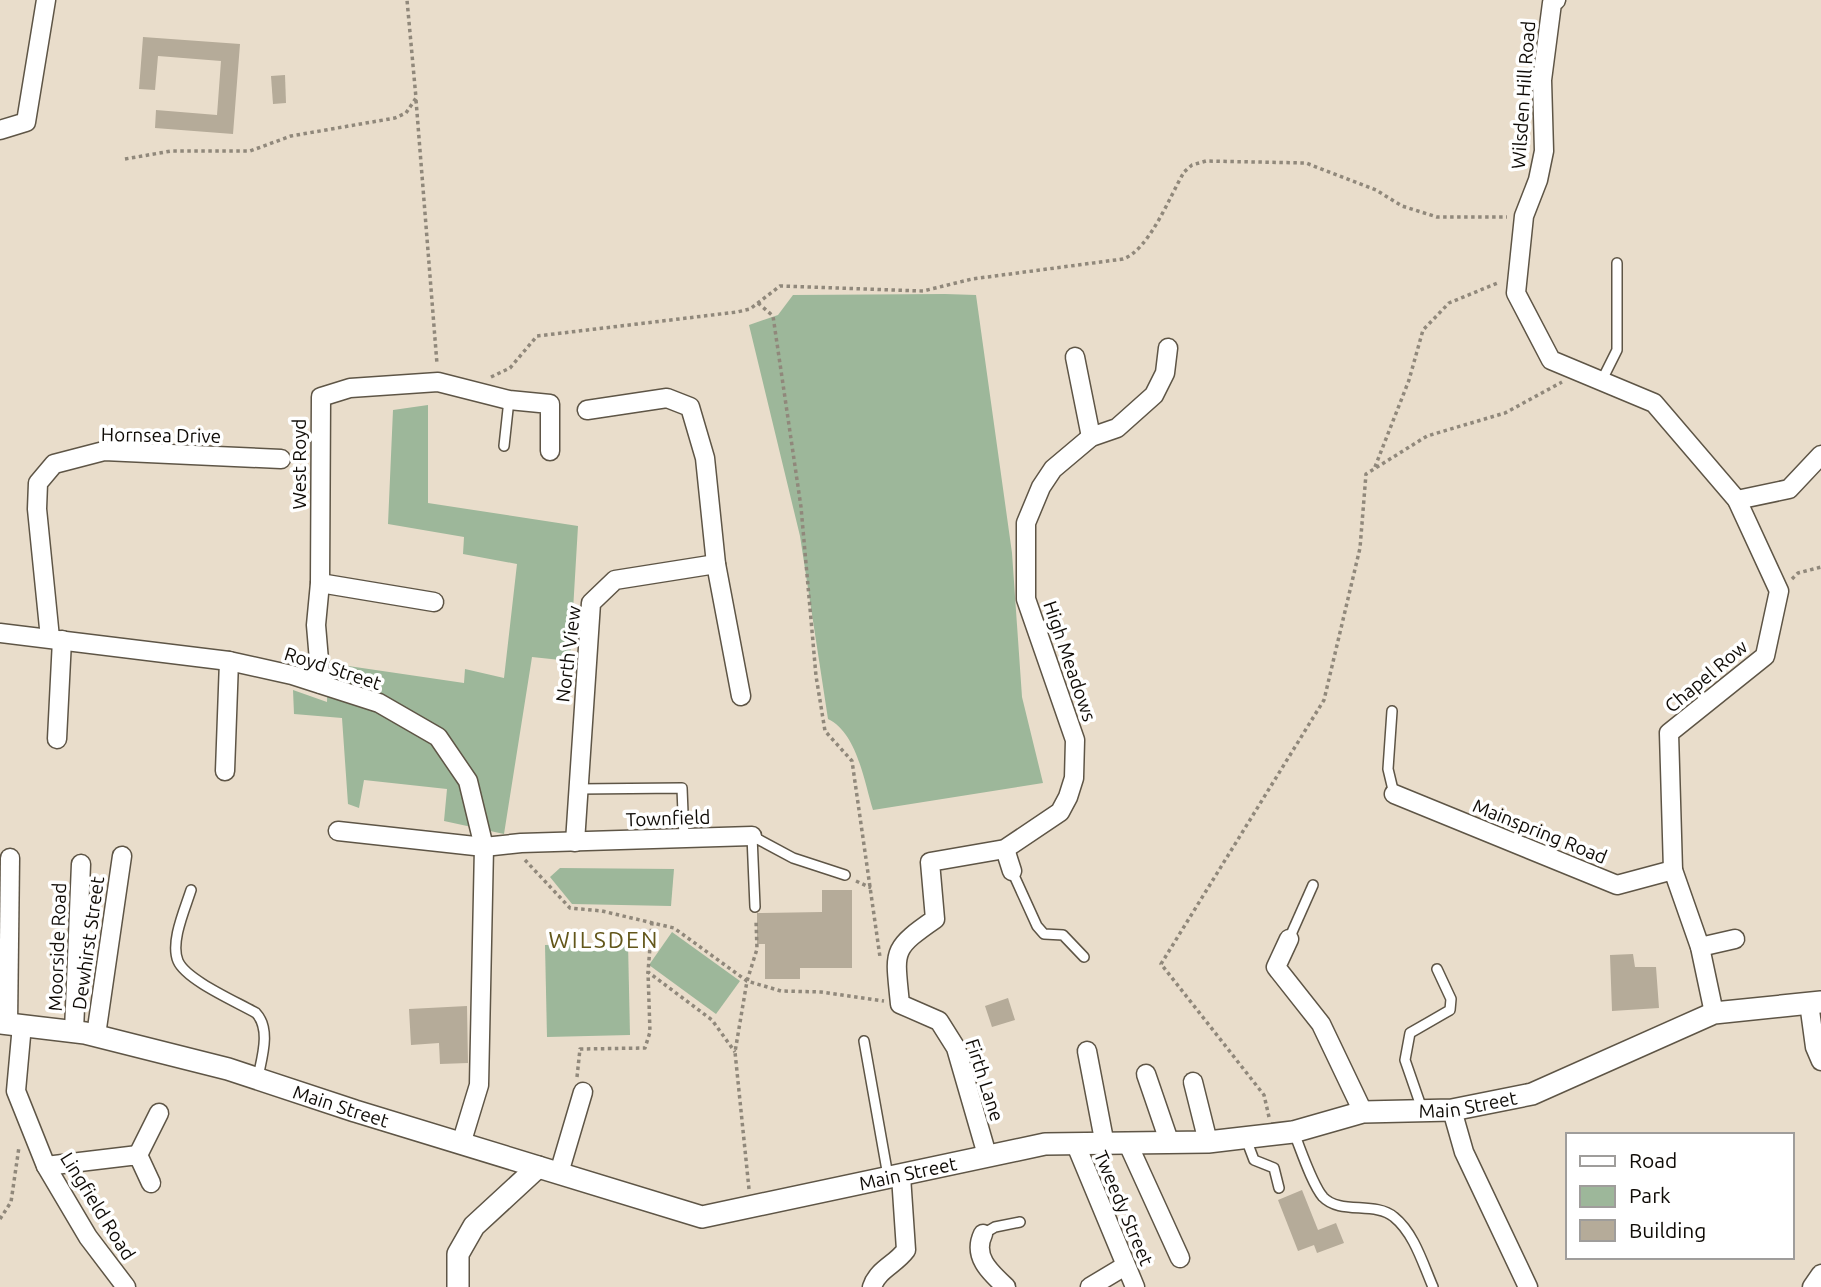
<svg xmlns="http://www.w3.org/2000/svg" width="1821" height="1287" viewBox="0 0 1821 1287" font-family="Ubuntu,sans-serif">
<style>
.green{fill:#9db79a}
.building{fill:#b5ab99}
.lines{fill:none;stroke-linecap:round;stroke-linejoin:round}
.service-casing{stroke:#5e5546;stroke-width:12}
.minor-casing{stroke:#5e5546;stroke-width:21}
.tertiary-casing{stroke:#5e5546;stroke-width:24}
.path{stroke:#90887b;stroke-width:3.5;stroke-dasharray:3.5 3.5;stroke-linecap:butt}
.service{stroke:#fff;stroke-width:9}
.minor{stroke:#fff;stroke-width:18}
.tertiary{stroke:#fff;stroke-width:21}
.labels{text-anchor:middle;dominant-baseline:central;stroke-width:7;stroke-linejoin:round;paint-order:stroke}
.street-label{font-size:19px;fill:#0f0b06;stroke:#fff}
.quarter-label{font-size:23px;letter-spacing:2px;fill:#63571b;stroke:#fff}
</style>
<rect width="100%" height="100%" fill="#e9ddcb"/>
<g class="green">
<path d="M945,294L976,295L1012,553L1022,697L1043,783L873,810C864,781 857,733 828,719L800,536L749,325L778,315L793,295Z"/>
<path d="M428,405V503L578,526L570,661L532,657L504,834L444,821L447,789L364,780L359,808L348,804L342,718L294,714L293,690L327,702L328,663L464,683L465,669L504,678L517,564L463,554L464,537L388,524L393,410Z"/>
<path d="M560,868L674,869L671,906L572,904L550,877Z"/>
<path d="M672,932L740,981L716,1014L649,965Z"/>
<path d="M628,943L630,1035L547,1037L545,945Z"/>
</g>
<g class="building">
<path d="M143,37L240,44L233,134L155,128L156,110L217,115L221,61L158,56L155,90L139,89Z"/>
<path d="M285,75L286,103L273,104L271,76Z"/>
<path d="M822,890H852V968H800V979H765V944H757V913L822,912Z"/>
<path d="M1633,954L1635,967H1656L1659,1008L1612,1011L1610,955Z"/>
<path d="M1008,998L1015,1020L992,1027L985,1006Z"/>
<path d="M467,1006L468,1063L440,1064L439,1043L411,1045L409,1009Z"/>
<path d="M1302,1190L1318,1230L1336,1223L1344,1243L1317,1253L1314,1245L1298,1251L1278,1200Z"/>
</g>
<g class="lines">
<g class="service-casing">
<g id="service">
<path d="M1602,380L1617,350V263"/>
<path d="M504,446L509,400"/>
<path d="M1392,711L1388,769L1394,794"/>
<path d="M578,789L682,788L684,838"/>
<path d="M1012,871L1037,926L1044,934L1063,935L1084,957"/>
<path d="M191,890C185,909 170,942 178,961C186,980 237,1002 256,1013C271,1029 262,1057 258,1077"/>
<path d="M755,907L752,836L793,858L845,875"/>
<path d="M1289,939L1313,885"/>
<path d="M864,1041L888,1176"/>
<path d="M1422,1109L1405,1060L1410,1033L1450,1010L1451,999L1437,969"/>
<path d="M1294,1133C1301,1150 1312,1184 1323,1197C1340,1215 1375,1201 1394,1217C1414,1233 1423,1264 1433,1287"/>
<path d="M1246,1139L1254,1160L1274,1168L1279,1188"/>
<path d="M983,1234L995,1227L1020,1222"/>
</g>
</g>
<g class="minor-casing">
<g id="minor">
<path d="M1556,0L1552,3L1542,80L1544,151L1538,180L1524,216L1516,293L1551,360L1654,403L1737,500L1779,591L1765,656L1669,733L1673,870L1700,947L1714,1013"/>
<path d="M0,130L26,122L46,0"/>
<path d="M1075,357L1091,437"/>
<path d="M587,410L667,398L690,407L705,458L716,564L741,696"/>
<path d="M1737,500L1789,489L1821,455"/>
<path d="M320,583L434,602"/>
<path d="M0,633L229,661L292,675L379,703L438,737L468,781L484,847L479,1085L461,1144"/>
<path d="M50,638L37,509L38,483L54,464L104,451L281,459"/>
<path d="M321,684L316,625L320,583L321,397L350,388L438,382L509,400L550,404V451"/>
<path d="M57,739L62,640"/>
<path d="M225,771L229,661"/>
<path d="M1394,794L1617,885L1673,870"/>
<path d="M338,831L484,847L521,843L752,836"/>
<path d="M575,842L591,603L615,580L716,564"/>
<path d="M1005,849L1012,871"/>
<path d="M1289,939L1276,967L1321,1024L1363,1112"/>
<path d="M1700,947L1735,939"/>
<path d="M1809,1003L1815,1047L1821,1061"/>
<path d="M8,1024L10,858"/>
<path d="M22,1025L16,1091L46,1166L88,1237L126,1287"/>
<path d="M74,1031L81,864"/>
<path d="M96,1035L122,856"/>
<path d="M1087,1051L1105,1145"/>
<path d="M1146,1074L1169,1141"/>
<path d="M1193,1082L1208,1142"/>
<path d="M1452,1110L1464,1152L1528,1287"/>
<path d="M1128,1144L1180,1258"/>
<path d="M1076,1145L1135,1287"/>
<path d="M138,1155L159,1113"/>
<path d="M987,1155L956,1048L939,1021L900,1004C895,951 890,950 935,919L930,862L1005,849L1060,812L1068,797L1074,778L1075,740L1026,599V523L1041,487L1053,469L1091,437L1117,428L1154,395L1165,373L1168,348"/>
<path d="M46,1166L138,1155L151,1183"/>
<path d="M559,1173L583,1092"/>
<path d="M983,1234C972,1257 991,1273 1006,1287"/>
<path d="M872,1287C878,1269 895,1265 906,1250L901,1176"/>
<path d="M1090,1287L1125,1266"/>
<path d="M1812,1287L1821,1274"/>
</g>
</g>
<g class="tertiary-casing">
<g id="tertiary">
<path id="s1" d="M0,1023L85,1033L228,1069L355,1111L702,1217L1045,1144L1208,1142L1293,1132L1363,1112L1452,1110L1532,1094L1714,1013L1821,1002"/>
<path d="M458,1287V1254L474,1226L538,1167"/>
</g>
</g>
<g class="path">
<path d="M416,100L437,364"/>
<path d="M125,159L171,151H250L291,136L395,118L406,113L416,98L407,0"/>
<path d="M758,303L773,316L801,507L816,676L825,731L852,761L880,957"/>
<path d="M491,377L510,368L537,336L737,312L750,309L780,286L923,291L972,279L1123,259C1149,250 1169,198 1184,172L1192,165L1206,161L1306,163L1376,190L1402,206L1437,217H1507"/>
<path d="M1375,467L1409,380L1423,330L1449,303L1500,282"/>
<path d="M1792,579L1798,573L1821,567"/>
<path d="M525,860L570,908L602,911L674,928L747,981L781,991L821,992L884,1001"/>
<path d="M856,881L871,888"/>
<path d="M652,922L648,972L712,1020L735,1052"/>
<path d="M577,1077L580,1049L645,1048L650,1032L648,972"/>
<path d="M1269,1117L1264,1095L1161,964L1324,700L1360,548L1366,474L1427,436L1505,413L1562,382"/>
<path d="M749,1189L735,1052L747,981L757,949L756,920"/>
<path d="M0,1219L11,1202L19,1147"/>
</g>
<use href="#service" class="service"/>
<use href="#minor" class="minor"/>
<use href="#tertiary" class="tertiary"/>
</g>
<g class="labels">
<g class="street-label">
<text transform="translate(1523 95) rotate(-86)">Wilsden Hill Road</text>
<text transform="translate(161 435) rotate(1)">Hornsea Drive</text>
<text transform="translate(299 464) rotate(-90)">West Royd</text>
<text transform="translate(568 654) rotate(-83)">North View</text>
<text transform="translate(1070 661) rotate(71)">High Meadows</text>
<text transform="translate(333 668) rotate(18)">Royd Street</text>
<text transform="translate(1706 676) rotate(-40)">Chapel Row</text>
<text transform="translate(668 818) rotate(-2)">Townfield</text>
<text transform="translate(1540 831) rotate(22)">Mainspring Road</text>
<text transform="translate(88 943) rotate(-82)">Dewhirst Street</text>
<text transform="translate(57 947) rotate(-88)">Moorside Road</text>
<text transform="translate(985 1080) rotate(72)">Firth Lane</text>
<text stroke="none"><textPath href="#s1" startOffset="1507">Main Street</textPath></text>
<text stroke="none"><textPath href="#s1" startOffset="352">Main Street</textPath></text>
<text stroke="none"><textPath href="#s1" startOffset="940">Main Street</textPath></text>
<text transform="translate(98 1206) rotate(58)">Lingfield Road</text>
<text transform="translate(1124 1208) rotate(67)">Tweedy Street</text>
</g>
<g class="quarter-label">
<text x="604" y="939">WILSDEN</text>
</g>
</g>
<rect x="1566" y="1133" width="228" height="126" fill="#ffffff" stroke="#9f9d9b" stroke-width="2"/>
<rect x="1580" y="1156" width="35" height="10" fill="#ffffff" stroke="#9f9d9b" stroke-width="2"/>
<text x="1629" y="1168" font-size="21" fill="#0f0b06">Road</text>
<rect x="1580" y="1186" width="35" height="21" fill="#9db79a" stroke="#9f9d9b" stroke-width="2"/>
<text x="1629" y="1203" font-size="21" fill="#0f0b06">Park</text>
<rect x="1580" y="1220" width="35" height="21" fill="#b5ab99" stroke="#9f9d9b" stroke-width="2"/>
<text x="1629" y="1238" font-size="21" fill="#0f0b06">Building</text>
</svg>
